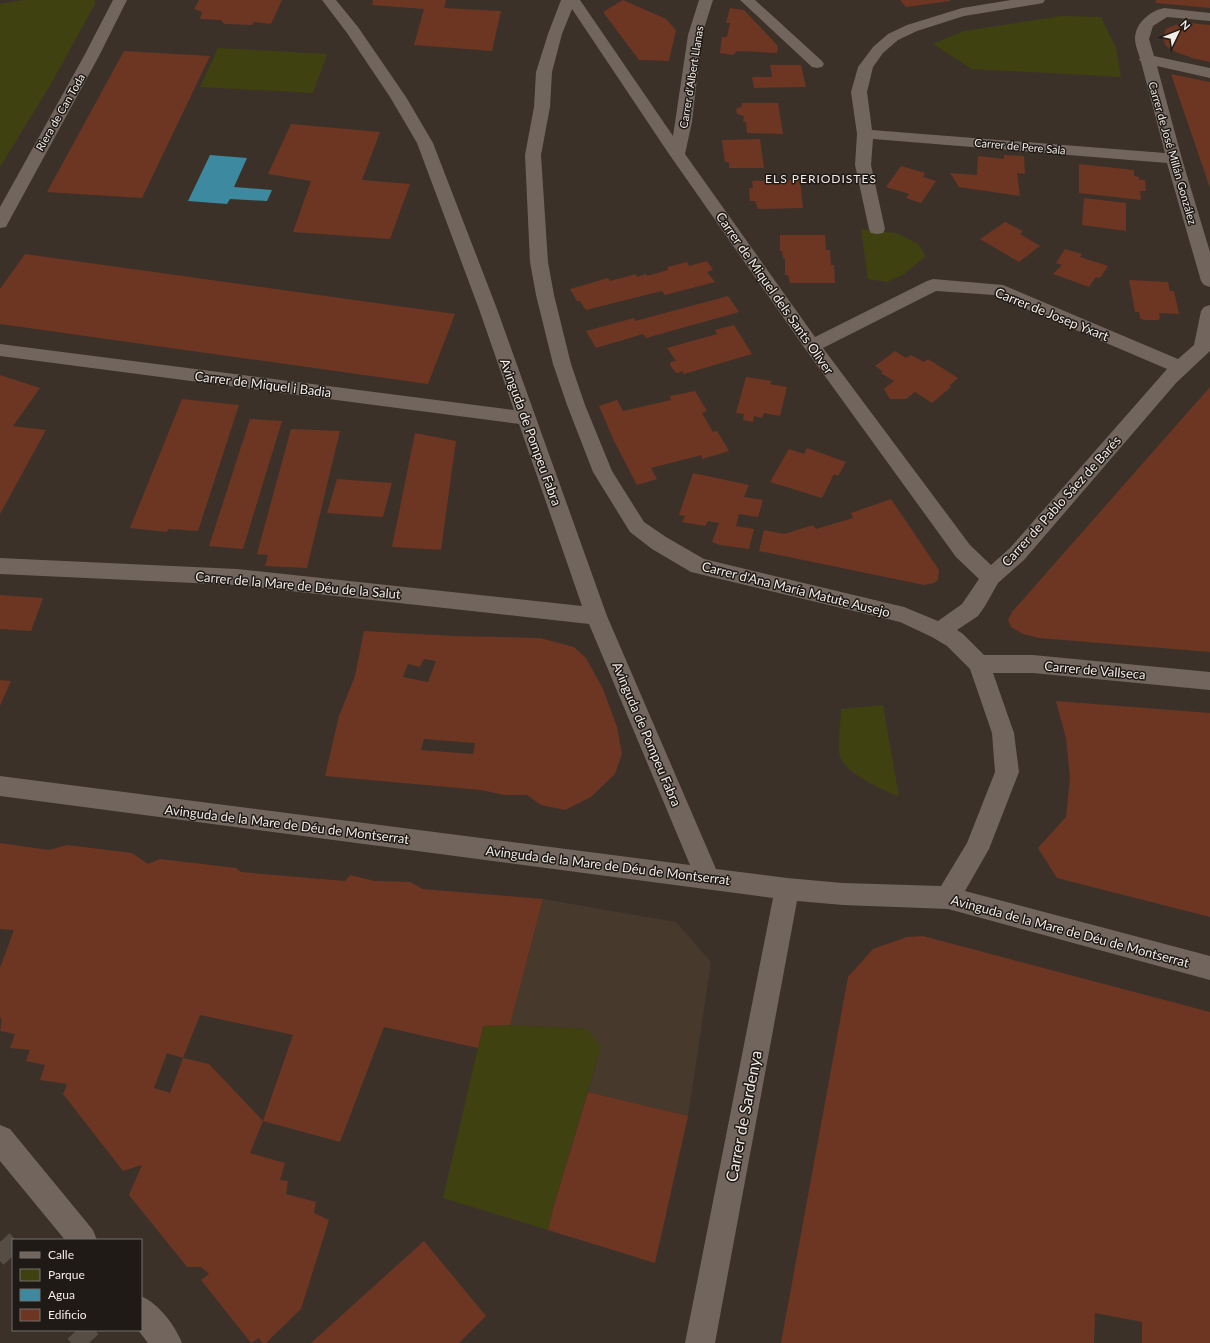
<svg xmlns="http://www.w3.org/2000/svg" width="1210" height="1343" viewBox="0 0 1210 1343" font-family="Lato,sans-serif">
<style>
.built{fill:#48392d}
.green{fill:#404111}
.water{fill:#3d89a0}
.building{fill:#6c3623;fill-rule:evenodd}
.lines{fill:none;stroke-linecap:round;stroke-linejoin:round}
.major-tunnel{stroke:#564d45;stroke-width:26;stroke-dasharray:26 13;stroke-linecap:butt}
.minor{fill:#71655d;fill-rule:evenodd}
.labels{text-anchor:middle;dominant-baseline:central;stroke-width:3;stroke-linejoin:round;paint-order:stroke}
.far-street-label{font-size:11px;fill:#f2ebe6;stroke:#1f1a16}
.far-neighbourhood-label{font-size:12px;letter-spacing:1px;fill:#f2ebe6;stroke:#1f1a16}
.street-label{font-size:13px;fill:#f2ebe6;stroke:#1f1a16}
.near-street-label{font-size:16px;fill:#f2ebe6;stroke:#1f1a16}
</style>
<rect width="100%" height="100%" fill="#3b3129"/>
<path class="built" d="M543,899L676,922L711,962L688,1116L588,1092L601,1047L586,1029L510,1025Z"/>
<g class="green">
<path d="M25,0H94L96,2L52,82L0,167V4Z"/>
<path d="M1062,16L1101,17L1116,48L1121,77L972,69L933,44L964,31Z"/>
<path d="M218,48L327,54L313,93L200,87Z"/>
<path d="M861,229L896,233L918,244L926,256L904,274L887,282L868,279Z"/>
<path d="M883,705L899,797C883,789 841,773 839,752C838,739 841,723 841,709Z"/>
<path d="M510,1025L587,1029L601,1047L553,1209L548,1230L443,1198L483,1026Z"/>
</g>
<path class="water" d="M210,155L247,158L234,187L272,190L267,201L230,199L227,204L188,201Z"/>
<g class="building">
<path d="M199,0H282L271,24L254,22L252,25L224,24L221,20L200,19L202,12L194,9Z"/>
<path d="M373,0H446L444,8L501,11L492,51L414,45L424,9L372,5Z"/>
<path d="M623,0L666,19L676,30L669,61L639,60L603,12Z"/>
<path d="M900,0H950V1L906,7Z"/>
<path d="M1156,0H1210V8L1156,3Z"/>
<path d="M730,8L744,10L778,46L777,53L737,51L733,55L720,53L722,37H727L730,23H726Z"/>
<path d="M1191,23L1210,25V62L1192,58L1176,52L1166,46L1163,38L1166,29L1175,25Z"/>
<path d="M124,51L210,56L142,198L47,192Z"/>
<path d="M770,65H801L806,87L754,88L752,77H772Z"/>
<path d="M1171,74L1210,82V188Z"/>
<path d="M742,103H778L783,134L747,133L746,122H743L744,116L737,114L736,109L742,106Z"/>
<path d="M291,124L380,132L362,180L410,184L390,239L293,232L311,181L268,174Z"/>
<path d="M760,139L764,168H729V162H725L722,140Z"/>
<path d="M1004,155L1024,156L1025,174L1017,173L1020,196L959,187L950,173L977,175L978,156L1004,159Z"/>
<path d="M1079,164L1134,170V176L1139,177V180H1145L1146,191H1140L1141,200L1079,193Z"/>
<path d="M901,166L925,173L923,177L936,181L921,203L906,198L909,194L886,187Z"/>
<path d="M800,180L803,208L758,209L755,201H750L749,188H753L752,181Z"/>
<path d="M1084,198L1126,203V231L1082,225Z"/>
<path d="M1005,222L1023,231L1020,234L1040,246L1019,262L980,239Z"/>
<path d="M780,235H825L826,250H830L831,265H834L835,283H790L788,275H785V259L783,258L782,251H780Z"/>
<path d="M1065,249L1082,254L1080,257L1108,266L1100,278L1096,277L1089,287L1053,274L1062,265L1056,263Z"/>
<path d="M25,254L455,314L428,384L0,324V289Z"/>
<path d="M707,261L713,270L707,272L715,282L665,295L662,291L586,310L580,301H577L570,289L608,278L610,281L636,274L637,277L646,274L647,276L668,270L667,267L687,262L689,266Z"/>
<path d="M1129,280L1168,282L1170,291H1174L1179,314L1159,313L1160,318L1158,320H1144L1140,318L1139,312H1135Z"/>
<path d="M728,296L739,312L646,338L643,334L596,348L586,331L634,318L635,321Z"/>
<path d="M734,325L752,354L684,374L682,371L678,373L675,372L670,365L671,362L676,361L667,348L717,334L715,330Z"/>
<path d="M895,351L906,358L911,355L924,362L928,359L958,378L949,386L951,387L932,403L915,392L906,399H890L884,389L894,381L881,373L883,372L875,366Z"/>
<path d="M0,375L40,388L13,426L46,430L0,514Z"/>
<path d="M746,377L772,381L770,384L787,387L780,416L764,413L762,418L754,416L753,422L743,420L744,414L736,413Z"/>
<path d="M1210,387V652L1039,638L1023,634L1011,627L1008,620L1012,612Z"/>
<path d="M695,391L707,411L702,413L713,432L717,431L729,451L702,459V455L651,468L657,479L637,485L614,441L599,406L617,400L623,411L671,400L670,396Z"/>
<path d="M182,399L239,405L198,531L168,529L167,532L130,528Z"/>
<path d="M250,419L282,421L243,549L209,546Z"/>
<path d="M291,429L340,431L307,568L265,566L268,555L257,554Z"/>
<path d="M415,433L456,441L441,550L392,547Z"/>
<path d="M807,448L846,462L838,476L834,474L822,498L770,482L789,449L804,454Z"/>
<path d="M693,473L749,485L744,497L763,500L758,517L739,514L736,526L754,529L749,549L720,545L712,542L719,523L708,521L705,526L682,522L685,516L679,515Z"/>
<path d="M337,479L392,483L383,517L327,513Z"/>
<path d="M891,499L939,570L938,580L934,583L924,585L759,551L764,530L784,534L813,525L816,529L853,518L851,513Z"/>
<path d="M0,595L43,598L31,631L0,629Z"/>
<path d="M364,631L454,636L540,638L574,647L586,658L603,689L617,727L622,754L615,774L591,797L565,810L541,805L527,795H504L481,790L325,776L339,716L355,676ZM424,659L436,661L428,682L403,677L408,664L420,667ZM424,739L475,743L473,754L421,750Z"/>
<path d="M0,680L11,681L0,706Z"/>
<path d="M1056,701L1210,713V917L1057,878L1038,848L1066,817L1070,778L1066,738Z"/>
<path d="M0,843L49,850L67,845L132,853L148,864L160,859L236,868L241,872L345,881L350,875L375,881L410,882L423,889L543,899L510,1025L483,1026L478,1048L384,1027L340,1142L263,1121L293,1035L200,1015L183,1058L209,1064L263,1121L250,1153L285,1163L280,1180L288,1181L286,1194L316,1202L314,1213L329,1220L301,1309L266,1343H262L259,1338L251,1343L201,1280L209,1274L201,1267H187L129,1195L142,1165L123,1171L63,1094L67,1084L40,1080L45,1065L26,1061L30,1050L10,1048L15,1034L0,1031L2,1019L0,1018V968L14,930L0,929ZM167,1053L183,1058L170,1093L154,1088Z"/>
<path d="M923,936L1210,1012V1343H1142V1322L1095,1313L1094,1343H781L848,977L873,949L907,937Z"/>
<path d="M588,1092L688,1116L655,1263L548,1230L553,1209Z"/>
<path d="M424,1241L486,1316L459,1343H311Z"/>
</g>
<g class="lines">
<g class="major-tunnel">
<path d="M0,1242L13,1256"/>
<path d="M77,1330L89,1343"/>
</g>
<g class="minor">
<path d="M113,0H127L99,56L8,223L6,227L0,228V207L84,56Z"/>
<path d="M322,0H336L358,27L406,97L433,143L497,309L607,616L716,869L787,878L843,883L941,886L967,843L995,772L992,733L970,669L947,646L932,637L900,622L691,572L652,549L630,532L593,472L567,405L553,364L536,295L530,262L525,155L534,107L536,72L548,34L561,0H580L673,136L688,35L699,0H713L702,35L692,122L685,154L815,337L927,281L933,279L1003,285L1178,359L1194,345L1201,311L1204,307L1210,305V351L1176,383L1024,560L998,583L985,606L978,616L957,630L963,634L984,655H1033L1210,672V690L1033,673H993L1014,733L1019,772L989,849L965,891L1210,956V980L948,909L843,905L797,901L715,1343H685L773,898L0,796V776L690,865L589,624L237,585L0,574V558L237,569L582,606L519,424L0,356V344L514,410L479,309L417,143L390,97L347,33ZM572,9L669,154L806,350L956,557L979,579L962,604L938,621L904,607L704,559L666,537L644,522L612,471L585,405L571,364L554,295L548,262L541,155L550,107L552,72L562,34ZM936,291L994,295L1167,369L1010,548L991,565L970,545L823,348Z"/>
<path d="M740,0H755L822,61L824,64L822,67L817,68L812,67Z"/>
<path d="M1011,0H1045L1043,3L1038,4L964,16L917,31L898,40L883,53L873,67L867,92L872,130L1165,153L1141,62L1139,59L1140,58C1138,52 1135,44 1135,39C1135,23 1150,11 1164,8L1210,13V21L1167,17L1153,26L1149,39L1154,56L1210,68V78L1157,66L1182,159L1210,252V287L1204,285L1201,281L1167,163L873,139L871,165L885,229L883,233L877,234L871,233L869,229L855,165L857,134L851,92L858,67L873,47L888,34L907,25L962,8Z"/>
<path d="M0,1125L10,1129L93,1230L97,1240H65L0,1161Z"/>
<path d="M141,1296C159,1304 175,1325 182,1343H148L138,1330H141Z"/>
</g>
</g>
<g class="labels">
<g class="far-street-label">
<text transform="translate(691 77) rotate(-81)">Carrer d'Albert Llanas</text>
<text transform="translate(60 112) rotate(-60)">Riera de Can Toda</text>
<text transform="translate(1020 146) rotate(5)">Carrer de Pere Sala</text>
<text transform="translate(1173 153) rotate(74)">Carrer de José Millán González</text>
</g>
<g class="far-neighbourhood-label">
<text x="821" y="178">ELS PERIODISTES</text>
</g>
<g class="street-label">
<text transform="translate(775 293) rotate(55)">Carrer de Miquel dels Sants Oliver</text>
<text transform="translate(1052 314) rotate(22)">Carrer de Josep Yxart</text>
<text transform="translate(263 384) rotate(7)">Carrer de Miquel i Badia</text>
<text transform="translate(531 432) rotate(70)">Avinguda de Pompeu Fabra</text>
<text transform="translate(1061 501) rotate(-48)">Carrer de Pablo Sáez de Barés</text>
<text transform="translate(298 585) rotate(5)">Carrer de la Mare de Déu de la Salut</text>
<text transform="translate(796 589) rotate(14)">Carrer d'Ana María Matute Ausejo</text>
<text transform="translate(1095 670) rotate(5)">Carrer de Vallseca</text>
<text transform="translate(647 734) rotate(67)">Avinguda de Pompeu Fabra</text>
<text transform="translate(287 824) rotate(7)">Avinguda de la Mare de Déu de Montserrat</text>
<text transform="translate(608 865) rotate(7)">Avinguda de la Mare de Déu de Montserrat</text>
<text transform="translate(1070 931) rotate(15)">Avinguda de la Mare de Déu de Montserrat</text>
</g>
<g class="near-street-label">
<text transform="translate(743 1116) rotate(-79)">Carrer de Sardenya</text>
</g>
</g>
<rect x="12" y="1239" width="130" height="92" fill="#1f1a16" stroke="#736e69"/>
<rect x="20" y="1252" width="20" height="6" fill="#71655d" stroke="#736e69"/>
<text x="48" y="1259" font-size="12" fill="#f2ebe6">Calle</text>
<rect x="20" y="1269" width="20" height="12" fill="#404111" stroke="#736e69"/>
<text x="48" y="1279" font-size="12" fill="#f2ebe6">Parque</text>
<rect x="20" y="1289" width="20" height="12" fill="#3d89a0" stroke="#736e69"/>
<text x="48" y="1299" font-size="12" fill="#f2ebe6">Agua</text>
<rect x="20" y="1309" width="20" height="12" fill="#6c3623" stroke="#736e69"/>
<text x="48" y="1319" font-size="12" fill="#f2ebe6">Edificio</text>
<g transform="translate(1178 32) rotate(47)" stroke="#1f1a16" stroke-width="3" paint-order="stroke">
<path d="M0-3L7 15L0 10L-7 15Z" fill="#f2ebe6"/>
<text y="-6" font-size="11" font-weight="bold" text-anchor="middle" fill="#f2ebe6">N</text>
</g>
</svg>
